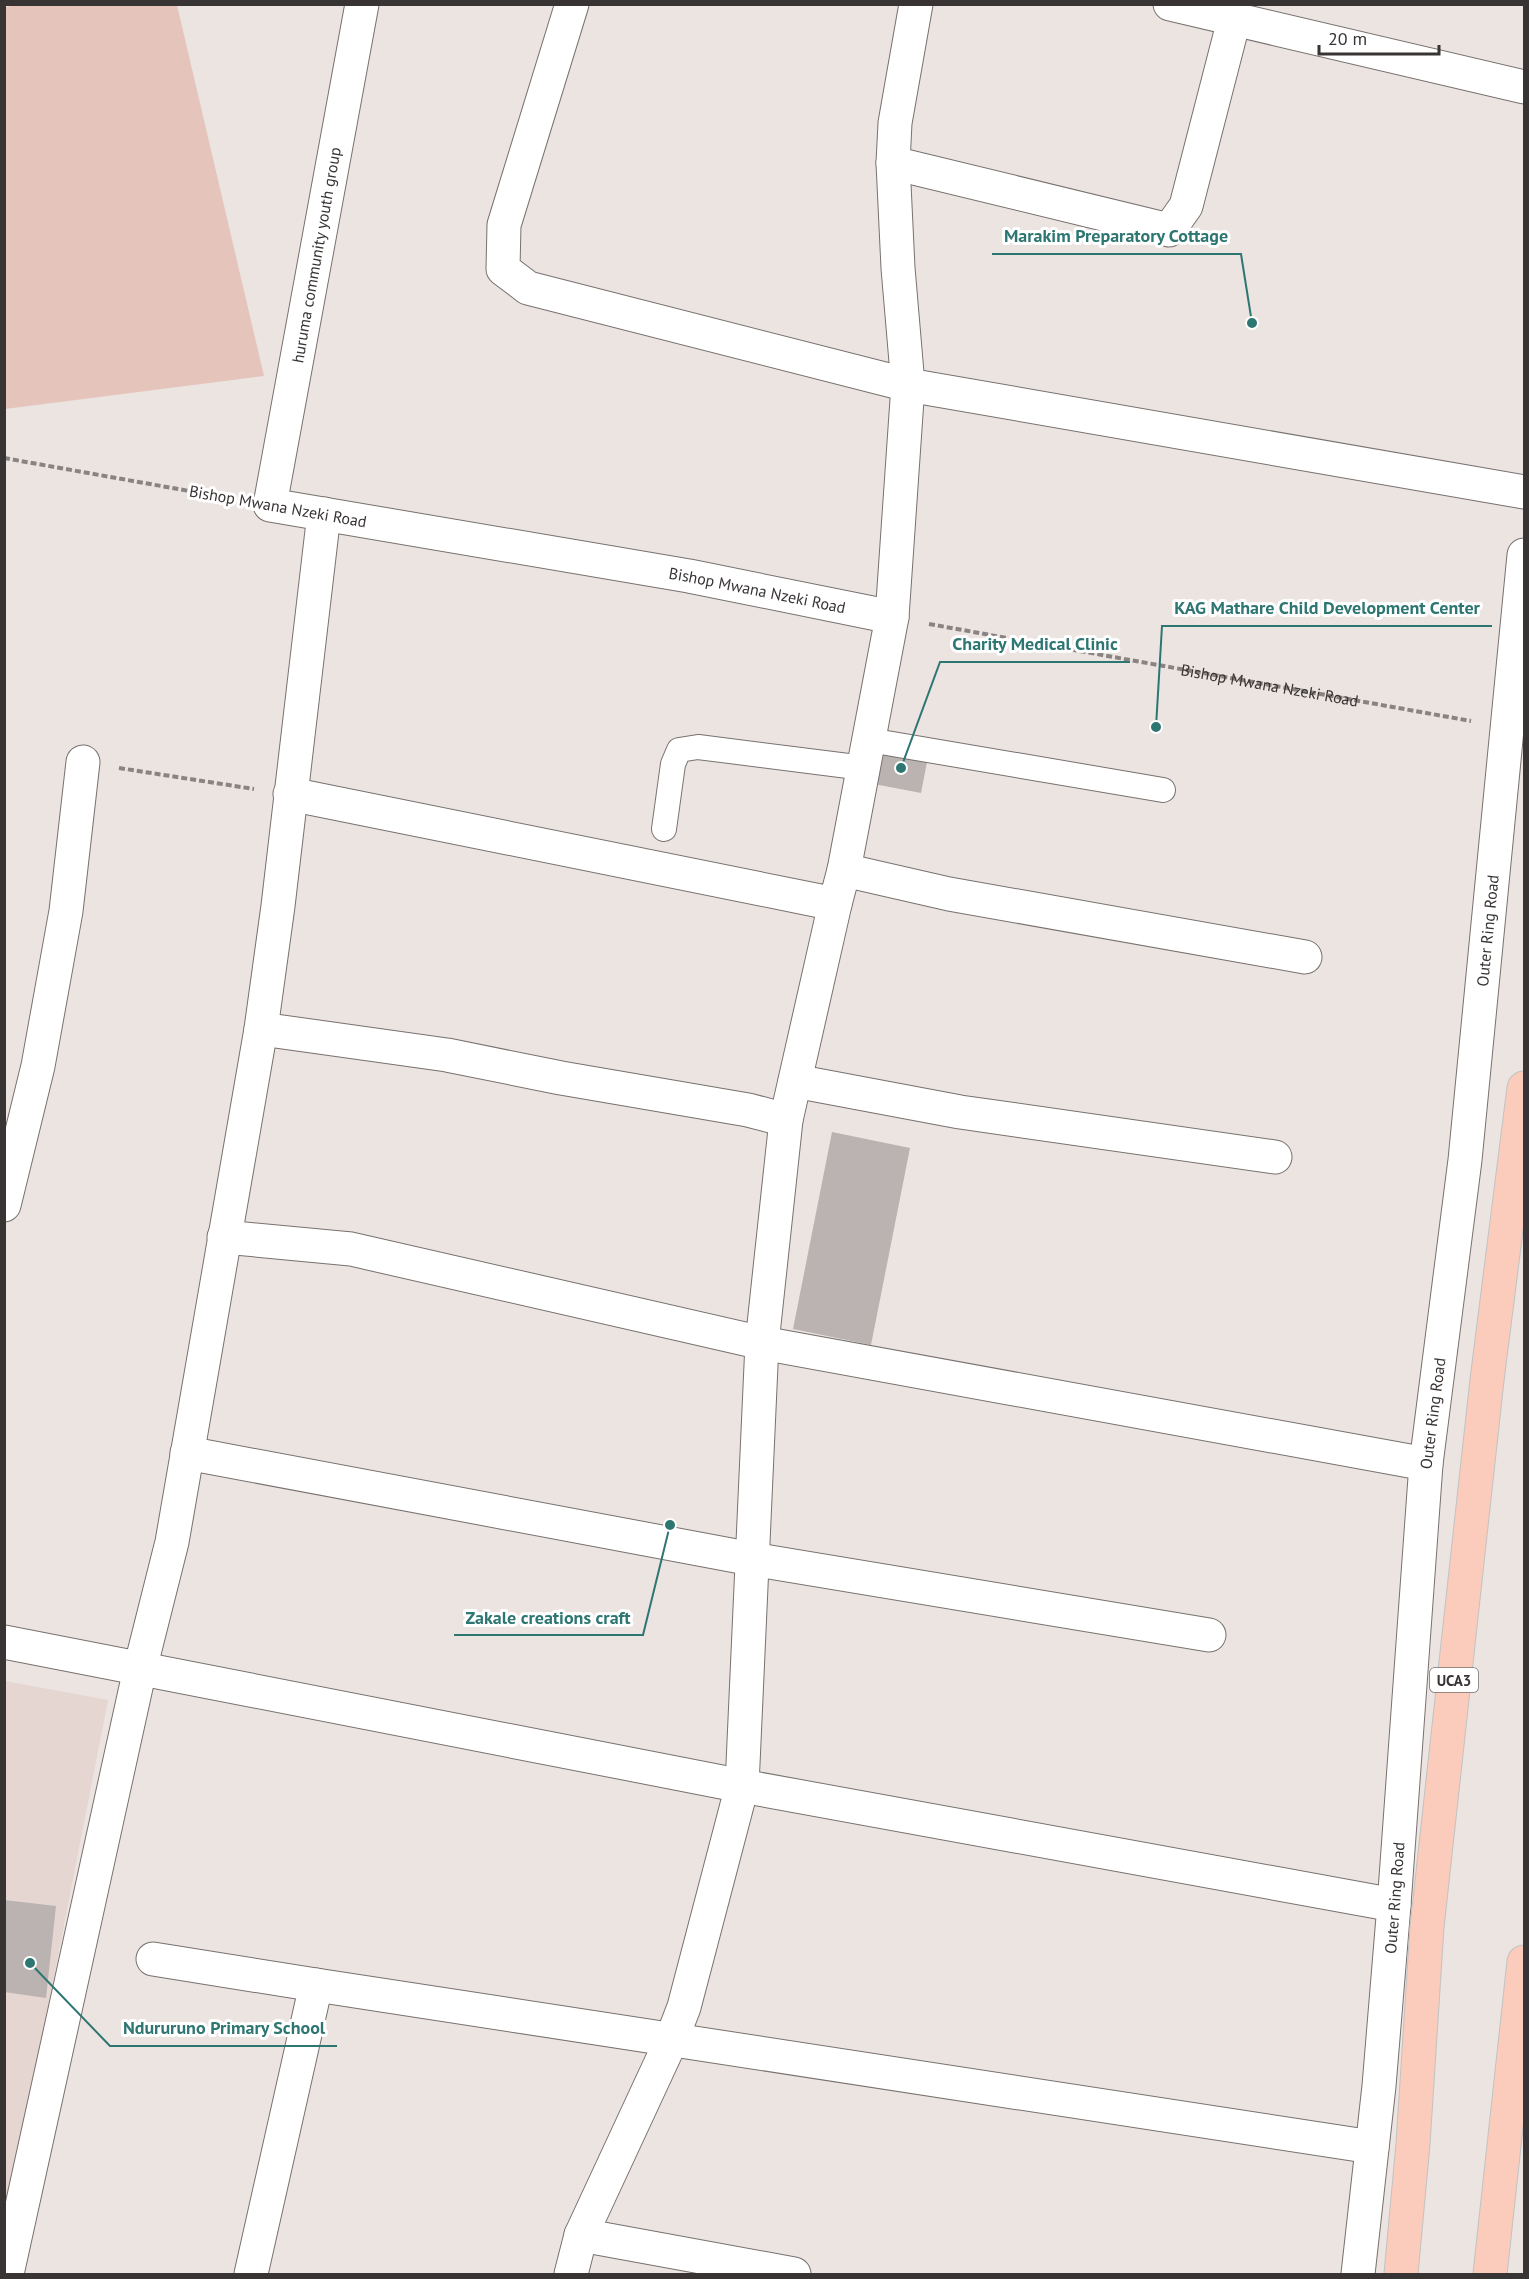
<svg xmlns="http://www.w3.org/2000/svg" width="1529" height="2279" viewBox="0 0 1529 2279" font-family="'PT Sans',sans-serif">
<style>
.built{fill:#e5d6d1}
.green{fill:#e5c5bb}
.building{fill:#bbb3b1}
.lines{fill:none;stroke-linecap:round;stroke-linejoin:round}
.service-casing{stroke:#78716e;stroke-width:26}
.minor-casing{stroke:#78716e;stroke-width:35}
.secondary-casing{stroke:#78716e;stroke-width:35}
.primary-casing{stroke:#c3c2c2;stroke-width:35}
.path{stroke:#898482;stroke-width:4;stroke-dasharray:6 3;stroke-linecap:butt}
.service{stroke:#fff;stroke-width:24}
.minor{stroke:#fff;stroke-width:33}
.secondary{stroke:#fff;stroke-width:33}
.primary{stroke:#fbcbbb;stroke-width:33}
.labels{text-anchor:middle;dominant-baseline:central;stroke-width:6;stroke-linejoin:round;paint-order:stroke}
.shield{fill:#fff;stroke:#747170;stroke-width:1.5}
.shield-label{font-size:15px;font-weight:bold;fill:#383433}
.street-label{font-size:16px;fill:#383433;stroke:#fff}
.leader{fill:none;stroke:#2e7672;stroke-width:2}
.callout-dot{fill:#2e7672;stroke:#fff;stroke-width:2}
.callout-label{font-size:18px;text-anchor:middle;font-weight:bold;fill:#2e7672;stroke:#fff;stroke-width:6;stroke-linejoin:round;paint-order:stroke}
</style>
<rect width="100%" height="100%" fill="#ebe4e1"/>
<path class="built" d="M5,1681L108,1700L5,2227Z"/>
<path class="green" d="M26,4L177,5L264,376L5,409V7Z"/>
<g class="building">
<path d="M881,744L929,752L921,793L874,784Z"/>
<path d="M832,1132L910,1148L871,1345L793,1329Z"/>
<path d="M4,1900L56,1906L46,1998L4,1992Z"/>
</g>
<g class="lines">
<g class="service-casing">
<g id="service">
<path d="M869,740L1163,790"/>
<path d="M664,829L673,764L679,750L698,747L864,768"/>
</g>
</g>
<g class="minor-casing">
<g id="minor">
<path id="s2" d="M362,4L270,505L689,576L892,617"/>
<path d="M572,4L504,225L503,269L528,288L908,385L1524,492"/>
<path d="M1170,4L1524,87"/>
<path d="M893,163L1169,230L1186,206L1234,20"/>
<path d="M290,794L835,904L844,870L892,617L908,385L898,268L893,163L895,123L916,4"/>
<path d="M844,870L949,894L1305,957"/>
<path d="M261,1029L447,1055L561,1078L748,1110L786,1120"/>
<path d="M795,1081L960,1112L1275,1157"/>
<path d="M4,1205L38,1066L66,911L83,762"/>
<path d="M224,1237L351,1249L762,1343L1426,1464"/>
<path d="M187,1453L752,1559L1209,1635"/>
<path d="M4,1642L742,1786L1394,1905"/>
<path d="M153,1959L316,1985"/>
<path d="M581,2235L794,2274"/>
<path d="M7,2274L140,1669L172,1542L261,1029L278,906L324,514"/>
<path d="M251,2274L316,1985L1372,2147"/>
<path d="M571,2274L581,2235L671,2041L684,2007L742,1786L762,1343L786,1120L835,904"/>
</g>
</g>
<g class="secondary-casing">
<g id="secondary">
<path id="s3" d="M1358,2274L1379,2086L1394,1905L1426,1464L1465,1160L1524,555"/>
</g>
</g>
<g class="primary-casing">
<g id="primary">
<path d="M1401,2274L1413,2144L1427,1927L1487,1380L1524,1088"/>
<path d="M1490,2274L1524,1962"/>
</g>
</g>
<g class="path">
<path d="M4,458L234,499"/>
<path id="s1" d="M929,624L1471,721"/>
<path d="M119,768L254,789"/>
</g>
<use href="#service" class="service"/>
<use href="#minor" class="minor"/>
<use href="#secondary" class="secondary"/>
<use href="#primary" class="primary"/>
</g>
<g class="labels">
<rect class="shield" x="1430" y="1668" width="48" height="24" rx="4.5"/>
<g class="shield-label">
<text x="1454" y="1680">UCA3</text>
</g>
<g class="street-label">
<text transform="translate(316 255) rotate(-80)">huruma community youth group</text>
<text transform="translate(278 506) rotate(10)">Bishop Mwana Nzeki Road</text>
<text stroke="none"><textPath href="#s2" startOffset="1004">Bishop Mwana Nzeki Road</textPath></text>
<text stroke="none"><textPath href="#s1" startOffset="346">Bishop Mwana Nzeki Road</textPath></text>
<text stroke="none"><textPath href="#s3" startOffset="1350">Outer Ring Road</textPath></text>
<text stroke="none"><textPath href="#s3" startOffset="864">Outer Ring Road</textPath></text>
<text stroke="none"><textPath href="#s3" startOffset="378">Outer Ring Road</textPath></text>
</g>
</g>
<path class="leader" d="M1252 323L1241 254H992M1156 727L1162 626H1492M901 768L940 662H1130M670 1525L643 1635H454M30 1963L110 2046H337"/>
<g class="callout-dot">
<circle cx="1252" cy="323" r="6"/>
<circle cx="1156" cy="727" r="6"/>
<circle cx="901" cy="768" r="6"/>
<circle cx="670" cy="1525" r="6"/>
<circle cx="30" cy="1963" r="6"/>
</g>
<g class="callout-label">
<text x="1116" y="242">Marakim Preparatory Cottage</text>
<text x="1327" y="614">KAG Mathare Child Development Center</text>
<text x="1035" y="650">Charity Medical Clinic</text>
<text x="548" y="1624">Zakale creations craft</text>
<text x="224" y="2034">Ndururuno Primary School</text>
</g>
<rect width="1529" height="2279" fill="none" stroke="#383433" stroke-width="12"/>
<path d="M1319 45v9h120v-9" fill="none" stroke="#383433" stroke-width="3"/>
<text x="1328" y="45" font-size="18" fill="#383433" stroke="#ffffff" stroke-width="4.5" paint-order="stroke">20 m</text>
</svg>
